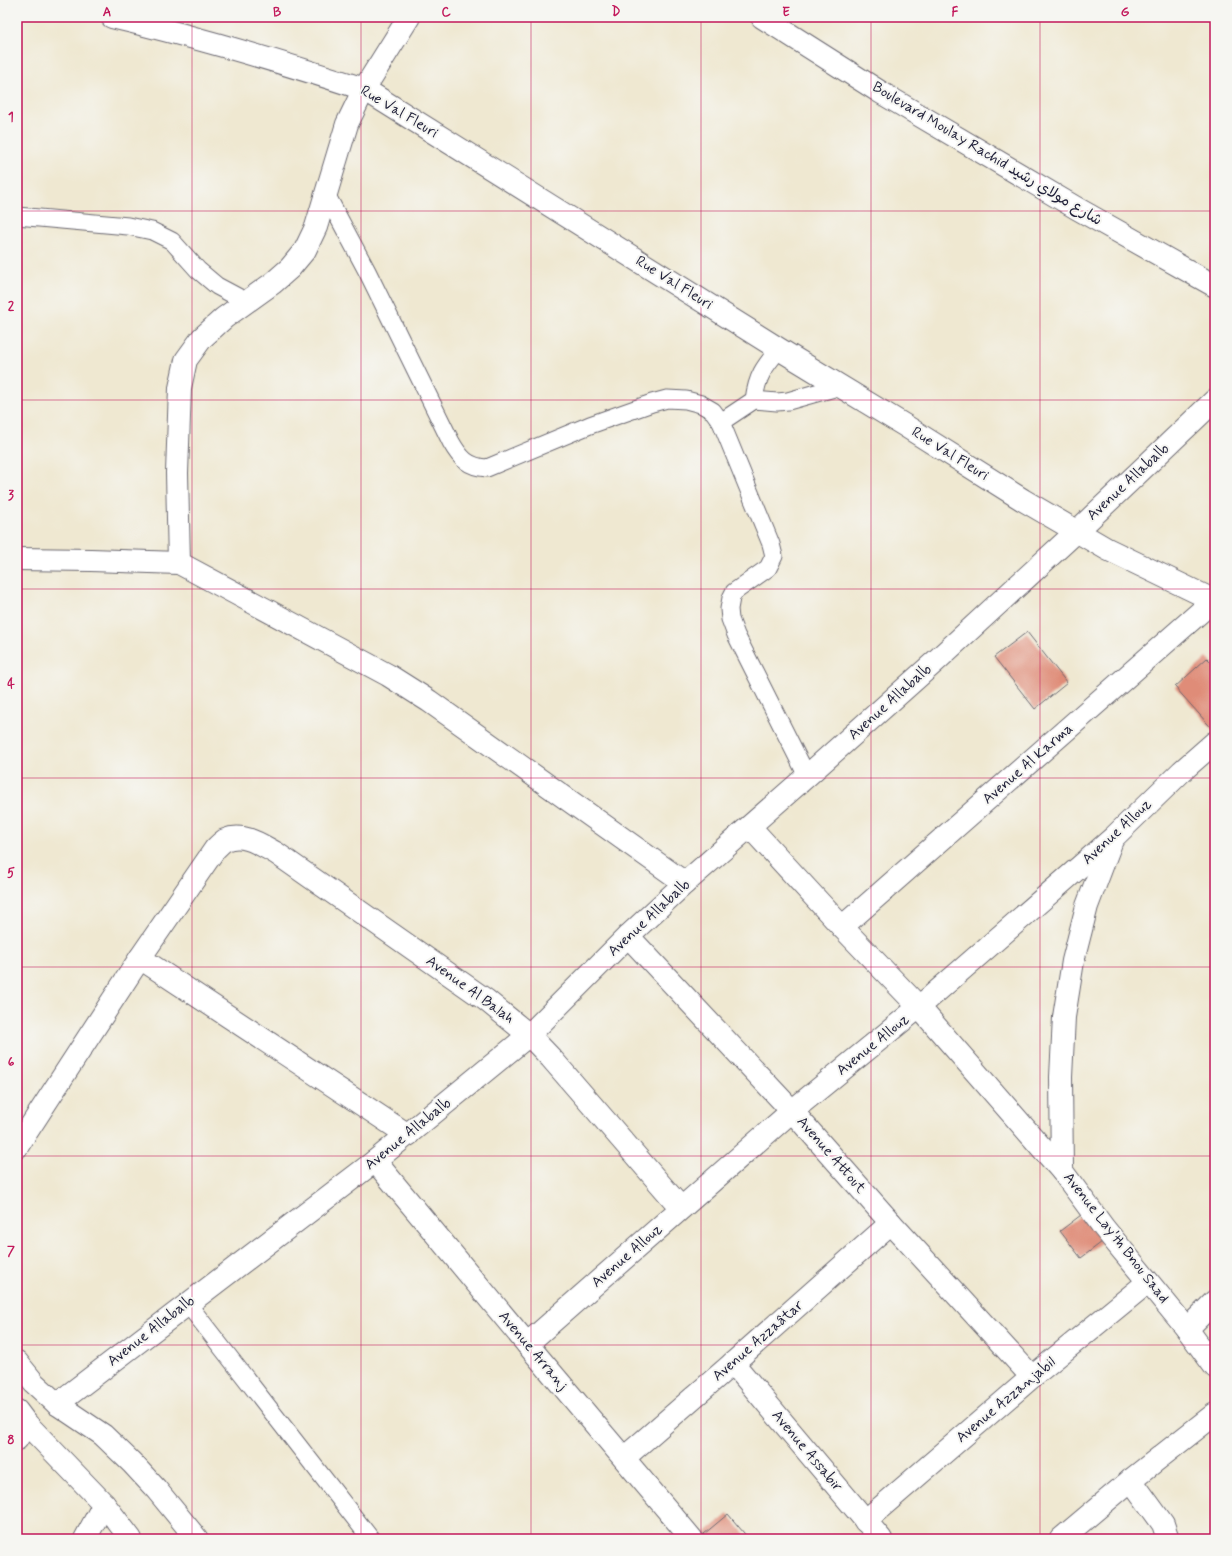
<svg xmlns="http://www.w3.org/2000/svg" width="1232" height="1556" viewBox="0 0 1232 1556" font-family="Mynerve,'Playpen Sans Arabic',sans-serif">
<style>
.building{fill:#df8c78}
.lines{fill:none;stroke-linecap:round;stroke-linejoin:round}
.service-casing{stroke:#6a6770;stroke-width:19}
.pedestrian-casing{stroke:#6a6770;stroke-width:24}
.minor-casing{stroke:#6a6770;stroke-width:24}
.tertiary-casing{stroke:#6a6770;stroke-width:24}
.primary-casing{stroke:#6a6770;stroke-width:24}
.service{stroke:#fff;stroke-width:17}
.pedestrian{stroke:#fff;stroke-width:22}
.minor{stroke:#fff;stroke-width:22}
.tertiary{stroke:#fff;stroke-width:22}
.primary{stroke:#fff;stroke-width:22}
.grid{fill:none;stroke:#c2185b;stroke-width:1;stroke-opacity:0.55}
.labels{text-anchor:middle;dominant-baseline:central;stroke-width:4;stroke-linejoin:round;paint-order:stroke}
.street-label{font-size:15px;fill:#22223b;stroke:#f6f6f2}
.neatline{fill:none;stroke:#c2185b;stroke-width:1.5}
.grid-label{font-size:13px;text-anchor:middle;font-weight:bold;fill:#c2185b}
</style>
<rect width="100%" height="100%" fill="#f6f6f2"/>
<filter id="ink" filterUnits="userSpaceOnUse"><feTurbulence type="fractalNoise" baseFrequency=".025" numOctaves="2"/><feDisplacementMap in="SourceGraphic" scale="8" xChannelSelector="R" yChannelSelector="G"/><feConvolveMatrix kernelMatrix="1 2 1 2 8 2 1 2 1" color-interpolation-filters="sRGB"/></filter>
<filter id="wash" filterUnits="userSpaceOnUse"><feTurbulence type="fractalNoise" baseFrequency=".012" numOctaves="4" result="noise"/><feDisplacementMap in="SourceGraphic" scale="16" xChannelSelector="R" yChannelSelector="G"/><feGaussianBlur stdDeviation="0.9" result="paint"/><feColorMatrix in="noise" values="0 0 0 0 0 0 0 0 0 0 0 0 0 0 0 0 0 1.4 0 .05"/><feComposite in="paint" operator="in"/></filter>
<g filter="url(#wash)">
<rect width="100%" height="100%" fill="#efe8d1"/>
<g id="blocks">
<g class="building">
<path d="M1027,632L1067,683L1035,709L994,657Z"/>
<path d="M1207,658L1215,666V732L1175,687Z"/>
<path d="M1081,1215L1102,1242L1081,1258L1060,1231Z"/>
<path d="M728,1514L749,1539H698Z"/>
</g>
</g>
</g>
<g filter="url(#ink)">
<use href="#blocks" fill-opacity="0" stroke="#6a6770" stroke-width="1"/>
<g class="lines">
<g class="service-casing">
<g id="service">
<path d="M326,194L367,271L451,442C460,458 468,467 487,468L590,425L652,403L667,399L686,400L701,404L713,411L721,422L771,544L774,556L768,568L734,592L731,598L729,609L730,619L736,635L807,776"/>
<path d="M17,216L128,226L152,231L172,241L198,270L217,286L247,302"/>
<path d="M754,400C757,376 764,367 779,349"/>
<path d="M721,422L754,400L777,402L788,401L841,386"/>
<path d="M187,1303L371,1539"/>
</g>
</g>
<g class="pedestrian-casing">
<g id="pedestrian">
<path d="M17,1439L26,1423"/>
<path d="M85,1539L104,1504"/>
</g>
</g>
<g class="minor-casing">
<g id="minor">
<path d="M112,17C197,37 281,62 364,89L779,349L904,425L1023,500L1107,549L1215,601"/>
<path d="M17,559L91,560L179,563L388,675L429,701L685,883"/>
<path d="M179,563L177,473L180,388L186,360L202,338L224,318L273,283L290,268L305,250L316,227L347,124L364,89L409,17"/>
<path d="M750,827L842,927L919,1007L1062,1171"/>
<path d="M1112,840L1087,906L1073,961L1064,1017L1061,1077L1062,1171L1104,1228L1187,1329L1215,1367"/>
<path d="M842,927L1214,600"/>
<path d="M628,936L792,1111L891,1223L1032,1377"/>
<path d="M140,958L408,1135"/>
<path d="M17,1147L140,958L215,849C218,846 222,842 225,840C244,832 261,845 276,853L486,1000L529,1035L551,1058L681,1208"/>
<path d="M375,1161L527,1344L692,1539"/>
<path d="M1187,1329L1215,1301"/>
<path d="M527,1344L792,1111L919,1007L1114,837L1182,771L1215,742"/>
<path d="M733,1363L881,1539"/>
<path d="M57,1404L375,1161L529,1035L628,936L685,883L807,776L938,659L1076,532L1215,400"/>
<path d="M624,1458L733,1363L891,1223"/>
<path d="M1131,1480L1163,1524L1168,1539"/>
<path d="M865,1521L1032,1377L1148,1282"/>
<path d="M1061,1539L1131,1480L1215,1414"/>
</g>
</g>
<g class="tertiary-casing">
<g id="tertiary">
<path d="M17,1362L34,1383L57,1404L103,1435L132,1463L156,1489L197,1539"/>
<path d="M17,1411L26,1423L104,1504L131,1539"/>
</g>
</g>
<g class="primary-casing">
<path id="primary" d="M762,17L880,92L1078,209L1215,286"/>
</g>
<use href="#service" class="service"/>
<use href="#pedestrian" class="pedestrian"/>
<use href="#minor" class="minor"/>
<use href="#tertiary" class="tertiary"/>
<use href="#primary" class="primary"/>
</g>
</g>
<path class="grid" d="M192,17V1539M361,17V1539M531,17V1539M701,17V1539M871,17V1539M1040,17V1539M17,211H1215M17,400H1215M17,589H1215M17,778H1215M17,967H1215M17,1156H1215M17,1345H1215"/>
<g class="labels">
<g class="street-label">
<text transform="translate(399 112) rotate(31)">Rue Val Fleuri</text>
<text transform="translate(987 154) rotate(31)">Boulevard Moulay Rachid شارع مولاي رشيد</text>
<text transform="translate(674 283) rotate(32)">Rue Val Fleuri</text>
<text transform="translate(950 454) rotate(32)">Rue Val Fleuri</text>
<text transform="translate(1128 482) rotate(-43)">Avenue Allabalb</text>
<text transform="translate(890 702) rotate(-42)">Avenue Allabalb</text>
<text transform="translate(1028 764) rotate(-41)">Avenue Al Karma</text>
<text transform="translate(1117 832) rotate(-43)">Avenue Allouz</text>
<text transform="translate(649 918) rotate(-43)">Avenue Allabalb</text>
<text transform="translate(470 990) rotate(36)">Avenue Al Balah</text>
<text transform="translate(873 1045) rotate(-39)">Avenue Allouz</text>
<text transform="translate(408 1134) rotate(-39)">Avenue Allabalb</text>
<text transform="translate(831 1155) rotate(49)">Avenue Attout</text>
<text transform="translate(1116 1238) rotate(52)">Avenue Lay'th Bnou Saad</text>
<text transform="translate(627 1256) rotate(-41)">Avenue Allouz</text>
<text transform="translate(151 1331) rotate(-38)">Avenue Allabalb</text>
<text transform="translate(758 1341) rotate(-41)">Avenue Azzaâtar</text>
<text transform="translate(533 1351) rotate(50)">Avenue Arranj</text>
<text transform="translate(1006 1400) rotate(-40)">Avenue Azzanjabil</text>
<text transform="translate(807 1451) rotate(50)">Avenue Assabir</text>
</g>
</g>
<rect width="1232" height="1556" fill="none" stroke="#f6f6f2" stroke-width="44"/>
<rect x="22" y="22" width="1188" height="1512" class="neatline"/>
<g class="grid-label">
<text x="107" y="16">A</text>
<text x="277" y="16">B</text>
<text x="446" y="16">C</text>
<text x="616" y="16">D</text>
<text x="786" y="16">E</text>
<text x="955" y="16">F</text>
<text x="1125" y="16">G</text>
<text x="11" y="121">1</text>
<text x="11" y="310">2</text>
<text x="11" y="499">3</text>
<text x="11" y="688">4</text>
<text x="11" y="877">5</text>
<text x="11" y="1066">6</text>
<text x="11" y="1255">7</text>
<text x="11" y="1444">8</text>
</g>
</svg>
